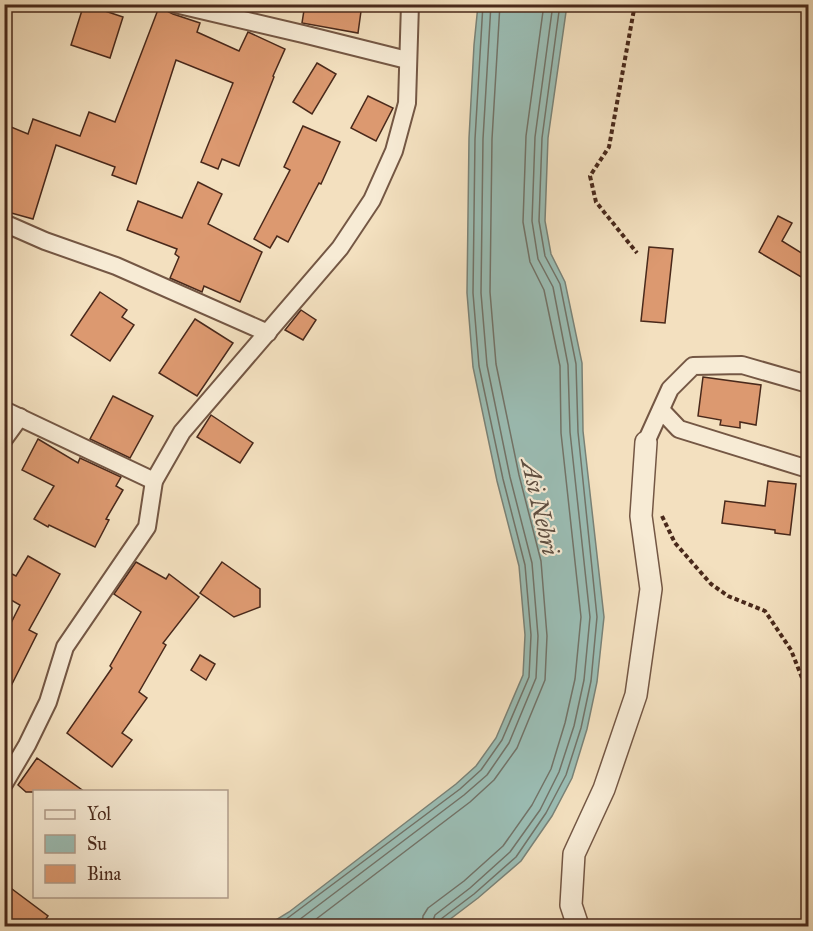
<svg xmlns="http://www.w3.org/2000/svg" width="813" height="931" viewBox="0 0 813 931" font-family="'IM FELL Great Primer',serif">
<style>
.water{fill:#9bbdb4;stroke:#7a8277;stroke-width:1.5}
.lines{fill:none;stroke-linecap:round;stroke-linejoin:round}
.shore{stroke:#727368;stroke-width:1.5}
.building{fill:#dc9970;stroke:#49291b;stroke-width:1.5}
.minor-casing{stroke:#745744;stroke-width:20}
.tertiary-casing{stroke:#745744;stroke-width:24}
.path{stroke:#49291b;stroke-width:4;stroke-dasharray:4.5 3;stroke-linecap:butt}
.minor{stroke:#f7ebd5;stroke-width:16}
.tertiary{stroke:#f7ebd5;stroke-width:21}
.labels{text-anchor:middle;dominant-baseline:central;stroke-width:4.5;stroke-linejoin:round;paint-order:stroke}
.water-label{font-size:24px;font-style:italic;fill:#5e4e41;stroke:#f7ebd5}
</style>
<rect width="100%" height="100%" fill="#f3e0bf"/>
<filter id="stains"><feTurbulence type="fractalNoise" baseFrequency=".00333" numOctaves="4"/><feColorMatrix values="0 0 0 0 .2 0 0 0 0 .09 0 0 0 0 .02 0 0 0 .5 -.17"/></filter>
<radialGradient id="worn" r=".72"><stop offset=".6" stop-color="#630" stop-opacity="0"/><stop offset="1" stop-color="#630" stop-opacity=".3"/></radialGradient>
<path class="water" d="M478,5H567L548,138L545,221L551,254L565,282L582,363L583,431L604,617L597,682L587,729L572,778L552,816L521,861L478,898L441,926H266L289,912L456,784L476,766L496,738L523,675L525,635L519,566L497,481L473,367L467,293L469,138L474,45Z"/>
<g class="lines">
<g class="shore">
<path d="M277,926L460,789L481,770L502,740L529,677L531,635L525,565L503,479L479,366L473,293L475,139L483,4"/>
<path d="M291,926L464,795L487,775L509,743L536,678L538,636L532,563L510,477L487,365L481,293L483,139L491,4"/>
<path d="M307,926L470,802L494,780L517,748L545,680L547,636L541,561L519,475L496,364L490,292L492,139L500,4"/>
<path d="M422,926L423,916L428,908L464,881L503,846L532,805L551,769L565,723L575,679L581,617L561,433L560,366L544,290L530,262L523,222L526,136L544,4"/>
<path d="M431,926L435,915L470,888L510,852L540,810L559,772L574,726L584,680L590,617L570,432L568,365L553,287L538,259L532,221L535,137L553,4"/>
<path d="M438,926L441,919L474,894L516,857L546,813L566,775L581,728L591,681L597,617L578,432L576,364L560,284L545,256L539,221L542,138L560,4"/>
</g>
</g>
<g class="building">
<path d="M84,4L123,17L110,58L71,45Z"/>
<path d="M305,4H362L358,33L302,23Z"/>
<path d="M159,7L173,14L200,23L197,32L239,51L248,32L285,49L273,76L274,77L239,166L222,159L218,169L201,162L233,83L176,60L136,184L112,175L115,167L56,145L33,219L4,211V124L28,134L33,119L80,136L89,112L115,122Z"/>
<path d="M317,63L336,74L312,114L293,102Z"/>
<path d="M368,96L393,108L376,141L351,128Z"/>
<path d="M303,126L340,142L321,184L319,183L288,242L277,236L270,248L254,239L290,170L284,167Z"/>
<path d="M198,182L222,194L208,224L262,252L240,302L204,286L202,292L170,278L179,257L175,254L177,249L127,230L138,201L182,218Z"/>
<path d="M778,216L792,223L782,241L808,257V281L759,252Z"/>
<path d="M649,247L673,249L665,323L641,321Z"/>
<path d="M100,292L127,310L122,317L134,325L110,361L71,335Z"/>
<path d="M301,310L316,320L303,340L285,330Z"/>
<path d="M195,319L233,343L197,396L159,373Z"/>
<path d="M703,377L761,385L756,425L740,422V428L720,425L721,420L698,416Z"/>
<path d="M113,396L153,416L130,458L90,439Z"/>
<path d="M211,415L253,443L240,463L197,437Z"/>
<path d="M38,439L78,463L80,458L121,477L116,486L123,490L106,519L109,520L95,547L49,525L48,527L34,519L54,486L22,470Z"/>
<path d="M768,481L796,484L790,535L775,533V530L722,523L725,501L765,506Z"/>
<path d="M28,556L60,574L29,630L37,634L4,700V637L20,605L4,596V570L16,576Z"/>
<path d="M136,562L166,579L169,574L199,597L163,643L166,645L139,692L147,698L122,733L132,740L112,767L67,733L112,668L110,666L141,612L114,594Z"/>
<path d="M222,562L260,589V607L234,617L200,593Z"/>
<path d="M200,655L215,664L206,680L191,670Z"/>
<path d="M37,758L85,792H26L18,785Z"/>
<path d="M4,883L48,916L40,927H15L4,918Z"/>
</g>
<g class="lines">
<g class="minor-casing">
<g id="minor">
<path d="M175,4L303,34L407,60"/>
<path d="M4,223L45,241L116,266L268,333"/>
<path d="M4,410L154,481"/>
<path d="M661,410L679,429L808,469"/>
<path d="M4,439L20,417"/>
<path d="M646,442L670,389L693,366L742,365L808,384"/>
<path d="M4,784L27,745L48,702L65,647L147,527L154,481L182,432L340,248L372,200L394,151L407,103L410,4"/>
</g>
</g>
<g class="tertiary-casing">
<path id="tertiary" d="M578,926L571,905L574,854L604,789L636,695L651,589L641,516L646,442"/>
</g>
<g class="path">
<path d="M635,4L609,147L590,176L596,202L637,253"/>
<path d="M662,516L675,543L711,584L728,596L765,611L791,650L808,693"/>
</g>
<use href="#minor" class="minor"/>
<use href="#tertiary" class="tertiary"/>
</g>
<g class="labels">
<g class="water-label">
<text transform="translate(540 507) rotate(77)">Asi Nehri</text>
</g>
</g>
<rect width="813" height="931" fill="none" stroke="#f3e0bf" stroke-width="24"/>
<rect x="6" y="6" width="801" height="919" fill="none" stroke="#49291b" stroke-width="3"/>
<rect x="12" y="12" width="789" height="907" fill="none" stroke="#49291b" stroke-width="1.5"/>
<rect x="33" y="790" width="195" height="108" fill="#f7ebd5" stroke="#b19d8b" stroke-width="1.5"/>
<rect x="45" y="810" width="30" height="9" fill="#f7ebd5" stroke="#b19d8b" stroke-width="1.5"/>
<text x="87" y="820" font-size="18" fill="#49291b">Yol</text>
<rect x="45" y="835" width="30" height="18" fill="#9bbdb4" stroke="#b19d8b" stroke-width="1.5"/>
<text x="87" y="850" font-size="18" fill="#49291b">Su</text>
<rect x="45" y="865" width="30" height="18" fill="#dc9970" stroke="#b19d8b" stroke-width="1.5"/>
<text x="87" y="880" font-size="18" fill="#49291b">Bina</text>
<rect width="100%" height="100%" filter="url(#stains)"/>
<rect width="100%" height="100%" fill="url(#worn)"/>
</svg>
